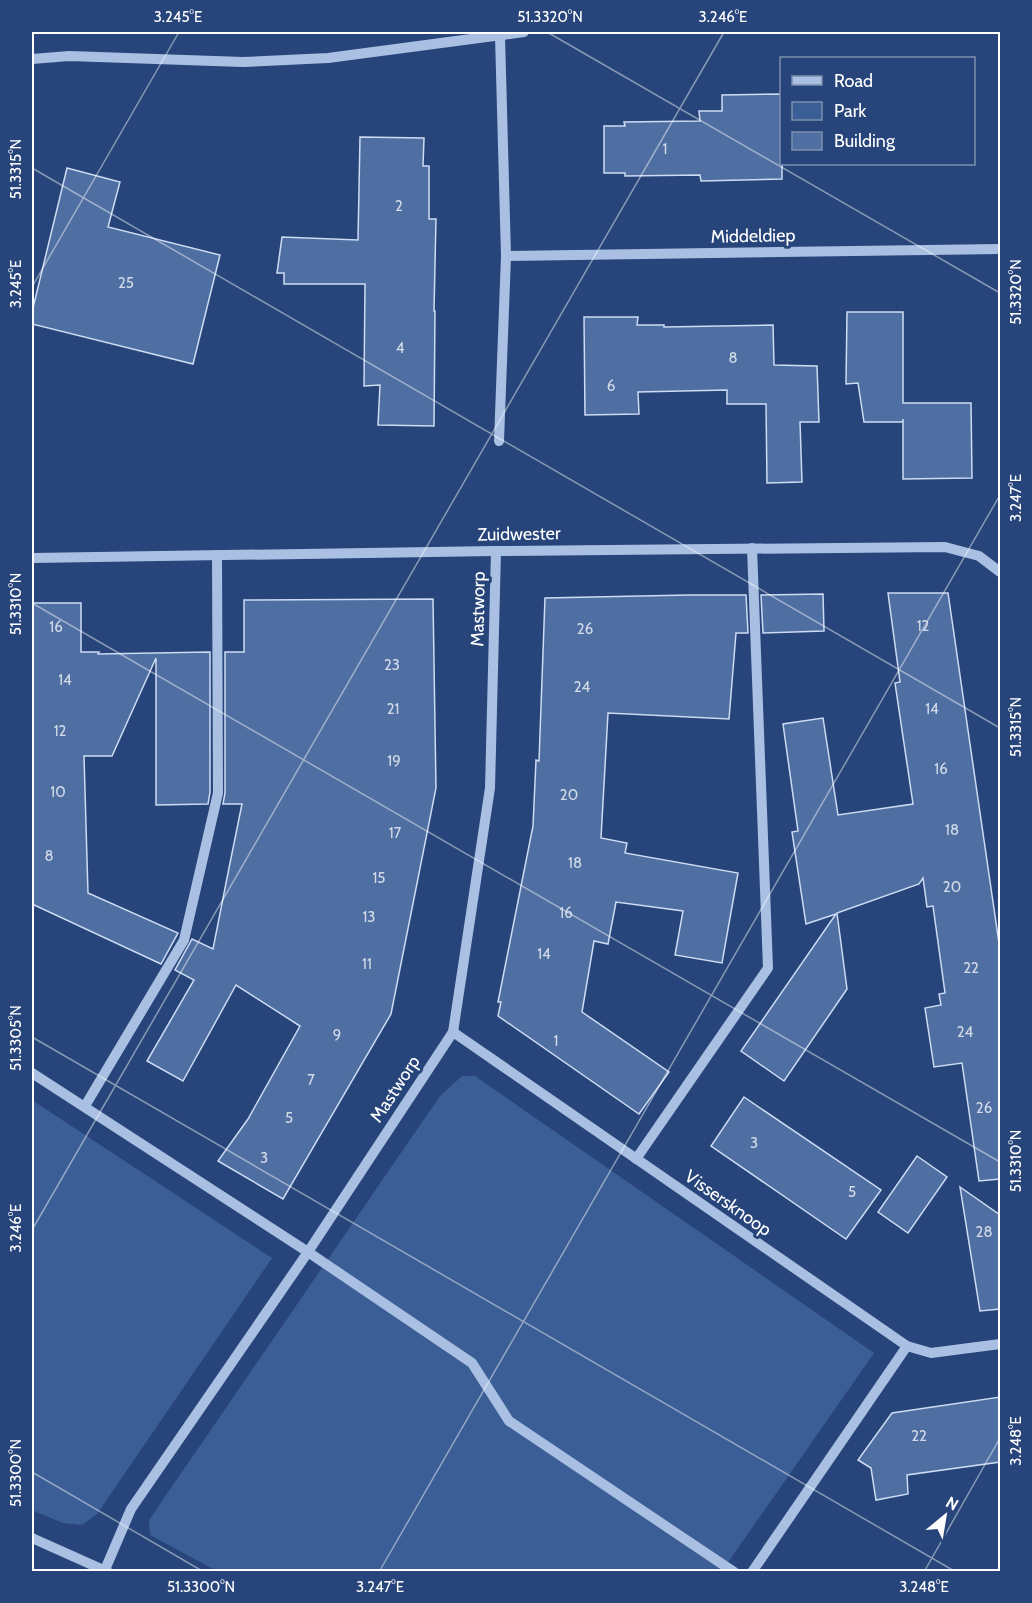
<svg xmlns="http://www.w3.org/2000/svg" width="1032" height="1603" viewBox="0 0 1032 1603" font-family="Cabin,sans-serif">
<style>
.green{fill:#3b5e97}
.building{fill:#4f6fa3;stroke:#cddbf3;stroke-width:1.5}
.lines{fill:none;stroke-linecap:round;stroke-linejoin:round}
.minor{stroke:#aac0e3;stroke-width:10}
.ticks{fill:none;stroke:#fff;stroke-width:1.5;stroke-opacity:0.45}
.labels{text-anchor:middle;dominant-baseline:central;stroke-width:6;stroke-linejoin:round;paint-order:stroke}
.number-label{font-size:15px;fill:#d3dbe8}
.street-label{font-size:18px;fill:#fff;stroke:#27457a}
.neatline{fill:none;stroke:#fff;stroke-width:2}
.ticks-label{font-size:15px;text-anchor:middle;fill:#fff}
</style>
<rect width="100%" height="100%" fill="#27457a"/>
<g class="green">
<path d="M462,1076H475L874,1353L722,1571H217L150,1535L149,1520L440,1096Z"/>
<path d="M32,1100L272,1258L97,1514L82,1525L63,1523L32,1510Z"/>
</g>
<g class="building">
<path d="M782,94V179L701,181L700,175L625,176V173H604V126H625L624,122L700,121L699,111H722V95Z"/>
<path d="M360,137L424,138L423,166H429V219H436L434,311H435L434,426L378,425L380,385L364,386L365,284H284V273H277L282,237L358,240Z"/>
<path d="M67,168L120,182L108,227L220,255L193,364L32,324V312Z"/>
<path d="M847,312H903V403H971L972,478L903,479V419V422H864L858,383L846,384Z"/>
<path d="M584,317H638L637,325H664V327L773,325L774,365L817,366L819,422H800L802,482L767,483L766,404H727V390L638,392L639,414L585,415Z"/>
<path d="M888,593H948L1000,950V1179L979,1181L962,1063L934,1067L925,1008L941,1005L939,994L945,993L933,906L927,907L923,878L919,884L837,913L847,989L784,1081L741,1051L836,914L806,924L792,832L798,831L783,724L823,718L838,815L913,804L895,683L900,682Z"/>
<path d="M823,594L824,631L763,633L761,595Z"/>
<path d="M688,595H746L748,633H736L729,719L608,713L601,838L627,843L625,853L738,873L722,963L675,955L683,911L616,902L608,944L594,941L582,1012L669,1072L639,1114L498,1016L501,1002H498L533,826L536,760L539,761L545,598Z"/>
<path d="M433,599L436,788L391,1014L283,1199L218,1161L248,1119L300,1026L236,985L183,1081L147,1061L194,980L175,970L192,939L213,949L229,868L242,804H223L225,793V652H244V600Z"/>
<path d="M32,603H81V652H99L98,654L210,652V792L208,804L156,805V658L112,756H84L88,893L178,933L161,964L32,904Z"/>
<path d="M744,1097L881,1190L846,1239L711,1146Z"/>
<path d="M917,1156L947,1177L908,1233L878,1212Z"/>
<path d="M960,1187L1000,1215V1309L980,1311Z"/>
<path d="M1000,1397V1462L907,1475L908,1494L876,1500L871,1468L858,1460L892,1413Z"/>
</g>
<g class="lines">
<g class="minor">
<path d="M32,59L69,56L243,62L328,58L524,32"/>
<path d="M506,256L1000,249"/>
<path d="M499,441L506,256L500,36"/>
<path d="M32,558L496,551L945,547L979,556L1000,572"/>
<path d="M453,1032L907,1346L931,1353L1000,1344"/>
<path d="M32,1073L308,1252L472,1363L509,1421L734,1572"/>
<path d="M85,1106L184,940L218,793L217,555"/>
<path d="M636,1159L768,968L752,548"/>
<path d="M32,1538L108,1572"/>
<path d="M104,1572L131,1509L308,1252L453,1032L490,788L496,551"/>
<path d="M752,1572L907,1346"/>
</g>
</g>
<path class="ticks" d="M547,32L1000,293M32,168L1000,728M32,287L179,32M32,603L1000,1162M32,1037L956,1572M32,1230L724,32M32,1472L204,1572M379,1572L1000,495M924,1572L1000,1438"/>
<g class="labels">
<g class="number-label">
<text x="665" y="149">1</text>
<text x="399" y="206">2</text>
<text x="126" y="283">25</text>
<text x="400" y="348">4</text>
<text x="733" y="358">8</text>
<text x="611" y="386">6</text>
<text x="923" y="626">12</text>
<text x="56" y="627">16</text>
<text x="585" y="629">26</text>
<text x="392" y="665">23</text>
<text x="65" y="680">14</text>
<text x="582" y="687">24</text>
<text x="393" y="709">21</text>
<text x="932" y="709">14</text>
<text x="60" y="731">12</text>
<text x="394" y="761">19</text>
<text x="941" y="769">16</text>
<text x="58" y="792">10</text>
<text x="569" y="795">20</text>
<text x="952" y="830">18</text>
<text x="395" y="833">17</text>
<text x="49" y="856">8</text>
<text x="575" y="863">18</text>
<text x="379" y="878">15</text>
<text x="952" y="887">20</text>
<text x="566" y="913">16</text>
<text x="369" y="917">13</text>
<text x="544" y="954">14</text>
<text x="367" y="964">11</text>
<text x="971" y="968">22</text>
<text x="965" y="1032">24</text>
<text x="337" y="1035">9</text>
<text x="556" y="1041">1</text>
<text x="311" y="1080">7</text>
<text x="984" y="1108">26</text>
<text x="289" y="1118">5</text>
<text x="754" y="1143">3</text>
<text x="264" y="1158">3</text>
<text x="852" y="1192">5</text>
<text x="984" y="1232">28</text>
<text x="919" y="1436">22</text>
</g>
<g class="street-label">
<text transform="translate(753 236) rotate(-1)">Middeldiep</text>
<text transform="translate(519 534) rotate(-1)">Zuidwester</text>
<text transform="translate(478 609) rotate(-89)">Mastworp</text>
<text transform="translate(395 1089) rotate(-57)">Mastworp</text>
<text transform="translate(728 1203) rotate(35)">Vissersknoop</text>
</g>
</g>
<rect width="1032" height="1603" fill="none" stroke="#27457a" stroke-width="66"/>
<rect x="780" y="57" width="195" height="108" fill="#27457a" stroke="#7d8faf" stroke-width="1.5"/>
<rect x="792" y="76" width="30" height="9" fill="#aac0e3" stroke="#7d8faf" stroke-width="1.5"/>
<text x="834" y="87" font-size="18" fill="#ffffff">Road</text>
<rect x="792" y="102" width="30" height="18" fill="#3b5e97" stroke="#7d8faf" stroke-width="1.5"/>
<text x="834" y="117" font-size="18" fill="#ffffff">Park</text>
<rect x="792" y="132" width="30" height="18" fill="#4f6fa3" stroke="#7d8faf" stroke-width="1.5"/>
<text x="834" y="147" font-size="18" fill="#ffffff">Building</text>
<g transform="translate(945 1516) rotate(30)" stroke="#27457a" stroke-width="4.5" paint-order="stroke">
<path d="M0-4.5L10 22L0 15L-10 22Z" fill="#ffffff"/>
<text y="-9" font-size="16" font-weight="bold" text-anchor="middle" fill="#ffffff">N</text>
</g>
<rect x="33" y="33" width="966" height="1537" class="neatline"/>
<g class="ticks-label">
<text x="178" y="22">3.245°E</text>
<text x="550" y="22">51.3320°N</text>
<text x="723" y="22">3.246°E</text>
<text transform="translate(16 169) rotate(-90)" y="5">51.3315°N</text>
<text transform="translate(16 284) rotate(-90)" y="5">3.245°E</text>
<text transform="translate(1016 292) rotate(-90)" y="5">51.3320°N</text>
<text transform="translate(1016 498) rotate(-90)" y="5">3.247°E</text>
<text transform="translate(16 604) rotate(-90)" y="5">51.3310°N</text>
<text transform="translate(1016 727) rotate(-90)" y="5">51.3315°N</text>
<text transform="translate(16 1038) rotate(-90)" y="5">51.3305°N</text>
<text transform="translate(1016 1161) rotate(-90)" y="5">51.3310°N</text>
<text transform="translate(16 1228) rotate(-90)" y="5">3.246°E</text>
<text transform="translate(1016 1441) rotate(-90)" y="5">3.248°E</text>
<text transform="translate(16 1473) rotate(-90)" y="5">51.3300°N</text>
<text x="201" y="1592">51.3300°N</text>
<text x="380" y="1592">3.247°E</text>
<text x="924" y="1592">3.248°E</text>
</g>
</svg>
